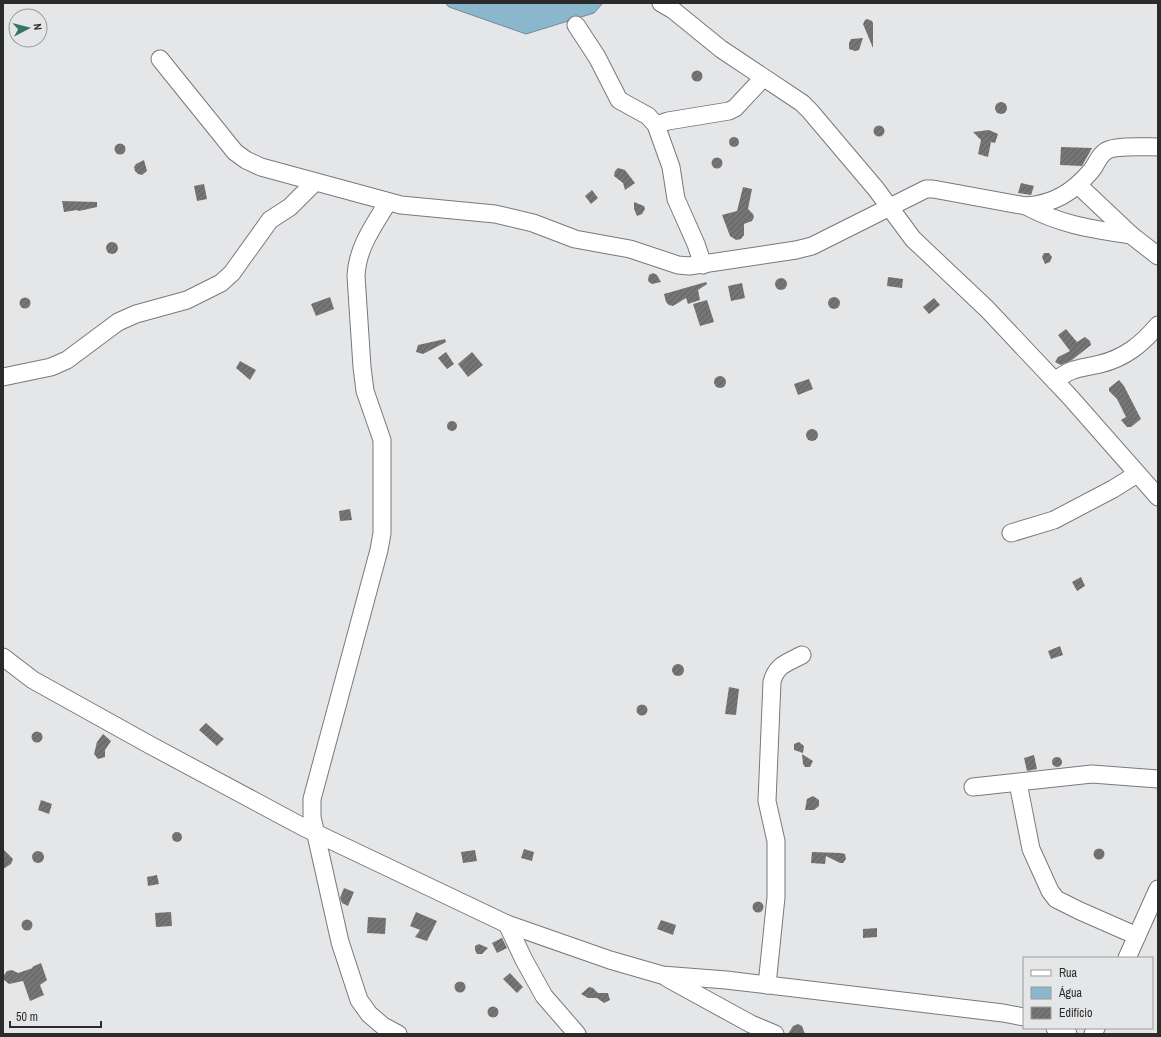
<svg xmlns="http://www.w3.org/2000/svg" width="1161" height="1037" viewBox="0 0 1161 1037" font-family="'Archivo Narrow',sans-serif">
<style>
.water{fill:#8bb7cc;stroke:#6e8d9c}
.building{fill:url(#building-hatch)}
.lines{fill:none;stroke-linecap:round;stroke-linejoin:round}
.minor-casing{stroke:#79797b;stroke-width:19}
.minor{stroke:#fff;stroke-width:17}
</style>
<defs>
<pattern id="building-hatch" width="6" height="6" patternUnits="userSpaceOnUse"><rect width="6" height="6" fill="#777574"/><path d="M-1 1l2-2M0 6l6-6M5 7l2-2" fill="none" stroke="#62605f"/></pattern>
</defs>
<rect width="100%" height="100%" fill="#e5e6e7"/>
<path class="water" d="M445,3H603L594,13L526,34L449,7Z"/>
<g class="building">
<path d="M867,19L872,21L873,23V48L863,24L865,20Z"/>
<path d="M863,38L859,50L855,51L849,49V43L851,39Z"/>
<circle cx="697" cy="76" r="5.5"/>
<circle cx="1001" cy="108" r="6"/>
<circle cx="879" cy="131" r="5.5"/>
<path d="M989,130L998,134L995,143L991,142L988,157L978,154L981,140L973,132Z"/>
<circle cx="734" cy="142" r="5"/>
<circle cx="120" cy="149" r="5.5"/>
<path d="M1061,147L1092,148L1082,166L1060,165Z"/>
<circle cx="717" cy="163" r="5.5"/>
<path d="M144,160L147,171L142,175L138,174L135,171L134,167L136,164Z"/>
<path d="M618,168L625,170L635,183L625,190L623,183L614,176L615,171Z"/>
<path d="M1021,183L1034,186L1031,195L1018,193Z"/>
<path d="M204,184L207,199L197,201L194,186Z"/>
<path d="M743,187L752,189L748,209L753,214L754,217L752,221L744,224V235L741,239L736,240L730,236L722,215L737,211Z"/>
<path d="M592,190L598,198L591,204L585,196Z"/>
<path d="M62,201L97,202V207L79,211L77,210L64,212Z"/>
<path d="M634,202L644,206L645,209L642,214L637,216L634,209Z"/>
<circle cx="112" cy="248" r="6"/>
<path d="M1044,253H1049L1052,257L1050,262L1045,264L1042,257Z"/>
<path d="M653,273L657,275L661,282L652,284L649,282L648,280L649,275Z"/>
<path d="M888,277L903,279L902,288L887,286Z"/>
<circle cx="781" cy="284" r="6"/>
<path d="M706,282L707,284L698,290L700,300L688,304L686,298L673,306L669,305L666,302L664,294Z"/>
<path d="M742,283L745,298L731,301L728,286Z"/>
<path d="M330,297L334,309L316,316L311,304Z"/>
<circle cx="834" cy="303" r="6"/>
<circle cx="25" cy="303" r="5.5"/>
<path d="M934,298L940,305L929,314L923,307Z"/>
<path d="M707,300L714,322L700,326L693,304Z"/>
<path d="M1066,329L1077,342L1085,337L1090,341L1091,345L1072,360L1061,365L1055,362L1058,357L1070,351L1058,335Z"/>
<path d="M445,339L446,342L423,354L416,352L418,345Z"/>
<path d="M446,352L454,364L447,369L438,358Z"/>
<path d="M472,352L483,365L468,377L458,364Z"/>
<path d="M240,361L256,370L250,380L236,368Z"/>
<circle cx="720" cy="382" r="6"/>
<path d="M809,379L813,389L798,395L794,384Z"/>
<path d="M1119,380L1124,386L1141,419L1131,427H1127L1121,420L1126,417L1117,399L1109,391V388Z"/>
<circle cx="452" cy="426" r="5"/>
<circle cx="812" cy="435" r="6"/>
<path d="M350,509L352,520L340,521L339,511Z"/>
<path d="M1081,577L1085,586L1077,591L1072,582Z"/>
<path d="M1060,646L1063,655L1051,659L1048,651Z"/>
<circle cx="678" cy="670" r="6"/>
<path d="M729,687L739,689L736,715L725,714Z"/>
<circle cx="642" cy="710" r="5.5"/>
<path d="M206,723L224,739L217,746L199,730Z"/>
<circle cx="37" cy="737" r="5.5"/>
<path d="M103,734L111,741L105,750V757L98,759L94,754L97,742Z"/>
<path d="M799,742L804,746L803,753L794,750V744Z"/>
<path d="M802,754L813,761L810,767H805L803,764Z"/>
<path d="M1034,755L1037,769L1027,771L1024,758Z"/>
<circle cx="1057" cy="762" r="5"/>
<path d="M813,796L819,800V806L814,810H805L807,799Z"/>
<path d="M41,800L52,804L49,814L38,810Z"/>
<circle cx="177" cy="837" r="5"/>
<circle cx="1099" cy="854" r="5.5"/>
<path d="M3,849L13,859L11,864L3,869Z"/>
<path d="M524,849L534,852L532,861L521,858Z"/>
<path d="M475,850L477,861L463,863L461,852Z"/>
<circle cx="38" cy="857" r="6"/>
<path d="M812,852L841,853L845,854L846,859L843,863H840L826,856L825,864L811,863Z"/>
<path d="M157,875L159,884L148,886L147,877Z"/>
<path d="M344,888L354,892L348,906L342,903L340,898Z"/>
<circle cx="758" cy="907" r="5.5"/>
<path d="M171,912L172,926L156,927L155,913Z"/>
<path d="M416,912L437,921L427,941L415,937L420,930L410,926Z"/>
<path d="M368,917L386,918L385,934L367,933Z"/>
<circle cx="27" cy="925" r="5.5"/>
<path d="M661,920L676,925L673,935L657,929Z"/>
<path d="M877,928V937L863,938V929Z"/>
<path d="M502,938L507,948L497,953L492,943Z"/>
<path d="M479,944L488,948L482,954H477L475,950V946Z"/>
<path d="M41,963L47,980L40,985L44,995L30,1001L23,981L9,984L4,980V975L7,971L12,970L18,973L33,968L32,967Z"/>
<path d="M510,973L523,987L517,993L503,979Z"/>
<circle cx="460" cy="987" r="5.5"/>
<path d="M589,987L593,988L598,993H608L610,1000L604,1003L597,998H588L581,994Z"/>
<circle cx="493" cy="1012" r="5.5"/>
<path d="M798,1024L802,1026L805,1034H788L793,1026Z"/>
</g>
<g class="lines">
<g class="minor-casing">
<g id="minor">
<path d="M661,3L673,10L721,49L802,103L810,111L876,189L913,239L987,309L1070,397L1158,497"/>
<path d="M576,25L597,57L619,100L648,116L656,125L671,167L676,199L696,244L703,265"/>
<path d="M160,59L235,152L246,160L261,167L401,205L495,214L533,223L575,239L630,249L678,265L689,266L796,250L812,246L926,189H933L1026,206C1054,204 1073,192 1091,171C1097,164 1098,156 1106,151C1115,145 1146,147 1158,147"/>
<path d="M656,125L668,121L729,111L735,108L763,78"/>
<path d="M1078,185L1131,235L1158,256"/>
<path d="M388,202C374,225 357,248 356,276L362,367L365,391L382,440V533L379,550L312,799V817L340,942L359,1000L369,1014L383,1026L398,1034"/>
<path d="M1026,206C1061,225 1092,229 1131,235"/>
<path d="M3,377L51,367L67,360L118,322L136,314L187,300L221,283L232,273L270,220L290,207L315,182"/>
<path d="M1055,381C1072,367 1080,369 1100,364C1125,358 1142,344 1158,325"/>
<path d="M1011,533L1054,520L1113,489L1137,474"/>
<path d="M3,657L33,680L150,745L303,827L507,924L610,960L662,975L726,980L1003,1013L1024,1017"/>
<path d="M1018,783L1031,849L1050,891L1056,899L1080,911L1137,936"/>
<path d="M973,787L1092,774L1158,779"/>
<path d="M507,924L524,960L544,996L577,1034"/>
<path d="M1127,958L1158,889"/>
<path d="M667,978L751,1024L775,1034"/>
<path d="M767,985L776,897V841L767,801L772,682C776,665 787,663 802,655"/>
<path d="M1055,1028L1068,1034"/>
<path d="M1093,1034L1096,1028"/>
</g>
</g>
<use href="#minor" class="minor"/>
</g>
<rect width="1161" height="1037" fill="none" stroke="#2b2b2c" stroke-width="8"/>
<rect x="1023" y="957" width="130" height="72" fill="#e5e6e7" stroke="#9b9b9c"/>
<rect x="1031" y="970" width="20" height="6" fill="#ffffff" stroke="#9b9b9c"/>
<text x="1059" y="977" font-size="12" fill="#2b2b2c">Rua</text>
<rect x="1031" y="987" width="20" height="12" fill="#8bb7cc" stroke="#9b9b9c"/>
<text x="1059" y="997" font-size="12" fill="#2b2b2c">Água</text>
<rect x="1031" y="1007" width="20" height="12" fill="url(#building-hatch)" stroke="#9b9b9c"/>
<text x="1059" y="1017" font-size="12" fill="#2b2b2c">Edifício</text>
<g transform="translate(28 28) rotate(83)"><circle r="19" fill="#e5e6e7" stroke="#9b9b9c"/>
<path d="M0-3L7 15L0 10L-7 15Z" fill="#337668"/>
<text y="-6" font-size="11" font-weight="bold" text-anchor="middle" fill="#2b2b2c">N</text>
</g>
<path d="M10 1021v6h91v-6" fill="none" stroke="#2b2b2c" stroke-width="2"/>
<text x="16" y="1021" font-size="12" fill="#2b2b2c" stroke="#e5e6e7" stroke-width="3" paint-order="stroke">50 m</text>
</svg>
